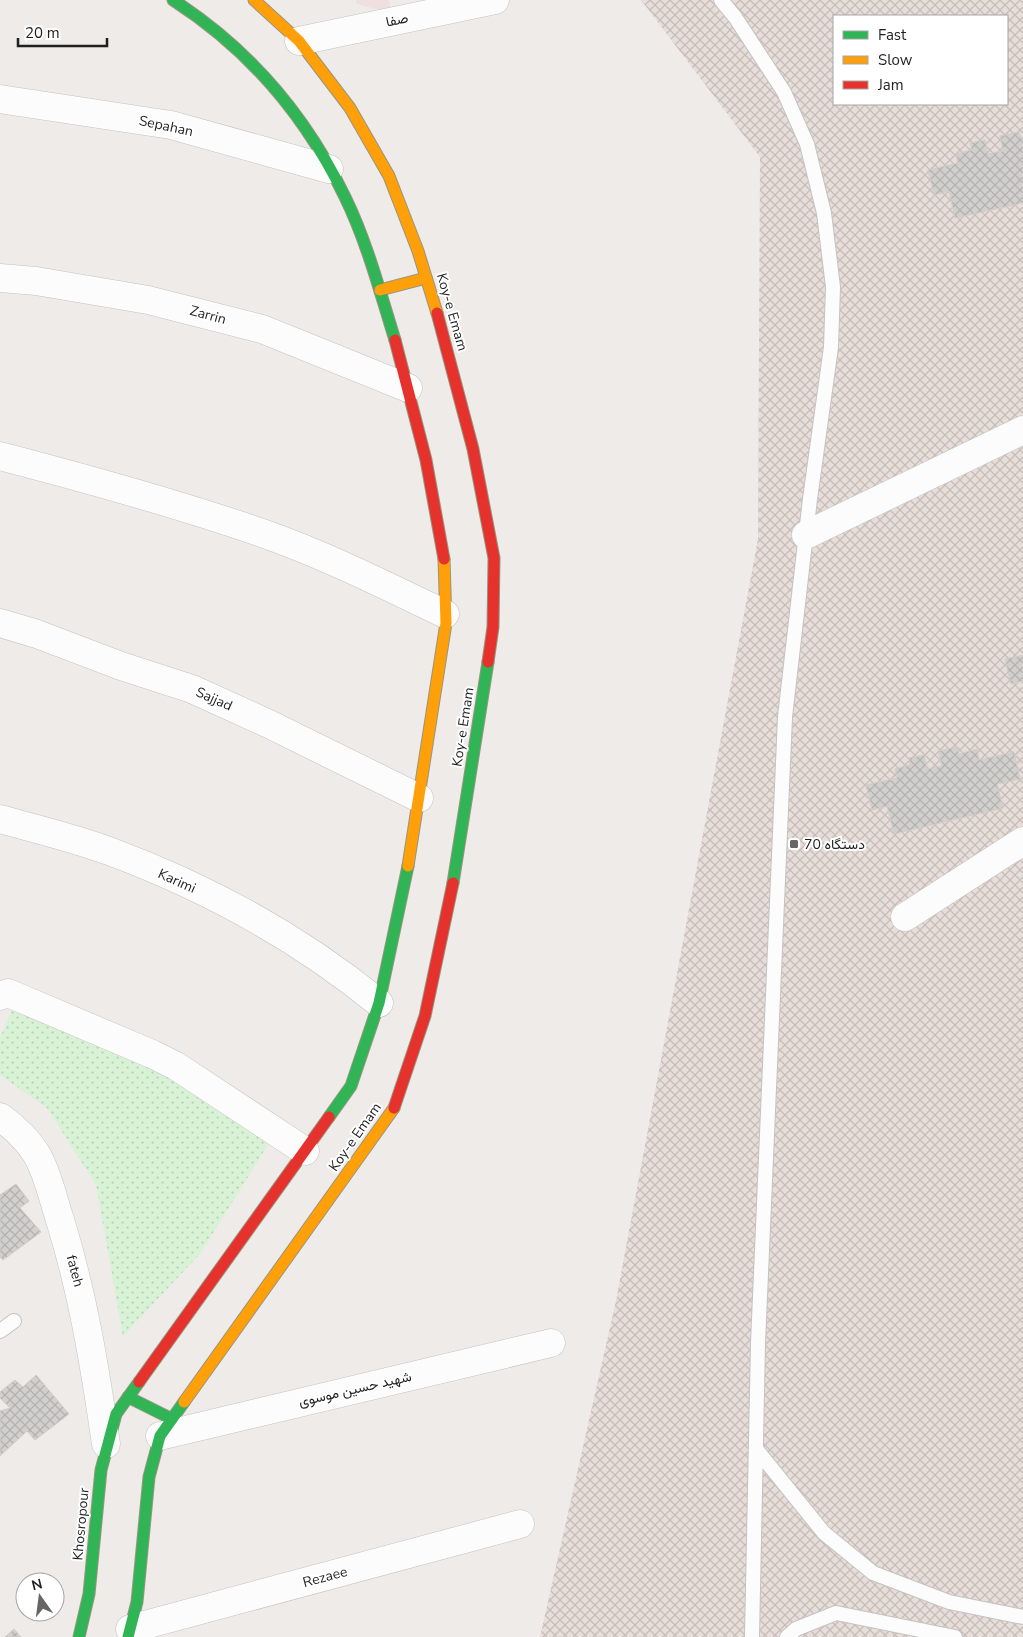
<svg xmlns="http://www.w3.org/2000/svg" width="1023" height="1637" viewBox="0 0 1023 1637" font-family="'Nunito Sans',Vazirmatn,sans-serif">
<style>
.commercial{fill:#efe0df}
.military{fill:url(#military-cross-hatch);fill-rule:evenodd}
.park{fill:url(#park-dots)}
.building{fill:url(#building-cross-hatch);stroke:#d1cdc9}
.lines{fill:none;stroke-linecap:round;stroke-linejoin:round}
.lane-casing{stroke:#c5c3c2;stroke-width:16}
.street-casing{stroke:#c5c3c2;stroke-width:29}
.fast-casing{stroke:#969681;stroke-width:13}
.slow-casing{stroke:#969681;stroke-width:13}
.jam-casing{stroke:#969681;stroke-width:13}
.lane{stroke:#fcfcfc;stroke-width:14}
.street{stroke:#fcfcfc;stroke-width:28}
.fast{stroke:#30b455;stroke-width:11}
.slow{stroke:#ff9f0a;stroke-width:11}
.jam{stroke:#e5322d;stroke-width:11}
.poi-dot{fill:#676665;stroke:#fff;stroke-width:2}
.labels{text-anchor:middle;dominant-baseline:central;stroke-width:4;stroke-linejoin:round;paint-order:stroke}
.street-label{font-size:14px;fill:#1f1f1f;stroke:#fff}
.poi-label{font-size:14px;fill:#1f1f1f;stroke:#fff;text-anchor:start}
</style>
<defs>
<pattern id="military-cross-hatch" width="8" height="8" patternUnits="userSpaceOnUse" patternTransform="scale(1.25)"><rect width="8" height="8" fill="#e7ddd9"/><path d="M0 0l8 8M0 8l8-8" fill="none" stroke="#c6bdba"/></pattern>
<pattern id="park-dots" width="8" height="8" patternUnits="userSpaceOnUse" patternTransform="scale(1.25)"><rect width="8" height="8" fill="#d8f2d6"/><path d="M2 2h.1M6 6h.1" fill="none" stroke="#b9cfb7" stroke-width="1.8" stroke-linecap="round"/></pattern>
<pattern id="building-cross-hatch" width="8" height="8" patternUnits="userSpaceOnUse" patternTransform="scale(1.25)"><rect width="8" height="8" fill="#d2d0cd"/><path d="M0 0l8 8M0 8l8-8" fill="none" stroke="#b4b2b0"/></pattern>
</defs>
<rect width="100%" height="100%" fill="#eeebe8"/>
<path class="commercial" d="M356,0H389L391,13L357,4Z"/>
<path class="military" d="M641,0H1023V1637H540L616,1301L758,539L760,157ZM834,16H1007V104H834Z"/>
<path class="park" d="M16,1000L164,1065L271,1140L200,1254L123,1336L96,1185L47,1108L0,1075V1038Z"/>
<g class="building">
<path d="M1019,132L1021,138H1023V203L955,218L949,191L934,195L928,170L958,163L956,154L972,150L970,143L985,140L988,154L1003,151L1000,136Z"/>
<path d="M1023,655V681L1011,684L1005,659Z"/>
<path d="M957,747L959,754L977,749L979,760L1014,752L1020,779L997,784L1003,808L894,834L887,806L872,810L866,785L897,778L895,769L910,765L909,758L924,755L927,769L942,766L938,751Z"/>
<path d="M16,1184L29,1201L20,1208L41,1232L3,1260L0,1257V1195Z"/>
<path d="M36,1375L69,1414L35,1440L27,1431L0,1456V1411L10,1408L0,1398V1392L15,1380L23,1387Z"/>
<path d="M14,1629L21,1637H5Z"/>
</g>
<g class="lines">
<g class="lane-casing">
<g id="lane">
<path d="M721,0L735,17L784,92L807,144L824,213L833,287L831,347L810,499L785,717L758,1343L752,1637"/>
<path d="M0,1331L14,1321"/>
<path d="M756,1449L824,1533L873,1573L949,1602L1023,1617"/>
<path d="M787,1637L796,1629L836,1613L955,1637"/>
</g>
</g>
<g class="street-casing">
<g id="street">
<path d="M299,41L495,0"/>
<path d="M0,99L171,125L329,169"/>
<path d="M0,278L36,281L148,300L262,329L408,388"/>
<path d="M0,456C88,479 176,503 262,533C325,555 385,585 445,614"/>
<path d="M806,535L1023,430"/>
<path d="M0,623L37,634L121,666L192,689L269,724L419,798"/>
<path d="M0,819C36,829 74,838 109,851C206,887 299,938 379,1003"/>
<path d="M905,917L1023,841"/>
<path d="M0,996L8,993L152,1054L176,1066L305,1151"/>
<path d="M0,1117C14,1127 28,1140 37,1155C48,1174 53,1199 60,1220C83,1294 95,1368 106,1444"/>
<path d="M160,1436L551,1343"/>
<path d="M130,1629L520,1524"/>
</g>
</g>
<g class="fast-casing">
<g id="fast">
<path d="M173,0C249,49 306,116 345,197C367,242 380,292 395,340"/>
<path d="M453,883L488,662"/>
<path d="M329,1117L351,1086L379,1003L408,866"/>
<path d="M128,1397L172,1419"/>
<path d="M79,1637L89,1594L101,1470L116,1414L139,1382"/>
<path d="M128,1637L137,1602L149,1477L160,1436L184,1402"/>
</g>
</g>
<g class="slow-casing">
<g id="slow">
<path d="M254,0L299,41L350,108L389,176L418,251L437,313"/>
<path d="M380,290L426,278"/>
<path d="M408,866L446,623L444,559"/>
<path d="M184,1402L394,1108"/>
</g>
</g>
<g class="jam-casing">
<g id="jam">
<path d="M437,313L473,449L494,558L493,627L488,662"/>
<path d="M395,340L426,460L444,559"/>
<path d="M394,1108L425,1016L453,883"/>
<path d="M139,1382L329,1117"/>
</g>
</g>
<use href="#lane" class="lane"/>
<use href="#street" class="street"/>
<use href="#fast" class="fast"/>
<use href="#slow" class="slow"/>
<use href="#jam" class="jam"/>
</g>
<rect class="poi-dot" x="789" y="839" width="10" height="10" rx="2.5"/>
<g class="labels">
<g class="street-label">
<text transform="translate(397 20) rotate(-12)">صفا</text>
<text transform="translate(166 126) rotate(12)">Sepahan</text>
<text transform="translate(452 312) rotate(74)">Koy-e Emam</text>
<text transform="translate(208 315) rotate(15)">Zarrin</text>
<text transform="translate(214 699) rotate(24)">Sajjad</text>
<text transform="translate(463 727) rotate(-81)">Koy-e Emam</text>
<text transform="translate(177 881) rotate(24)">Karimi</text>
<text transform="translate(355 1137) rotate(-55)">Koy-e Emam</text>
<text transform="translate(75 1271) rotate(75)">fateh</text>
<text transform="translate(355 1389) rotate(-13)">شهید حسین موسوی</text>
<text transform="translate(81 1524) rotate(-85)">Khosropour</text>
<text transform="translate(325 1577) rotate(-15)">Rezaee</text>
</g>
<g class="poi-label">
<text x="804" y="844">70 دستگاه</text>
</g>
</g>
<rect x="833" y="15" width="175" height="90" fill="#ffffff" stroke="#a5a5a5"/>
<rect x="843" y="31" width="25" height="8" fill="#30b455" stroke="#a5a5a5"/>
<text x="878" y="40" font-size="15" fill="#1f1f1f">Fast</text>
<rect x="843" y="56" width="25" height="8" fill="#ff9f0a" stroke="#a5a5a5"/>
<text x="878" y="65" font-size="15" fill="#1f1f1f">Slow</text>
<rect x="843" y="81" width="25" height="8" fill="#e5322d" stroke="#a5a5a5"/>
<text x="878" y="90" font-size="15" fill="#1f1f1f">Jam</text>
<g transform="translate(40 1597) rotate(346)"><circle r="24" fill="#ffffff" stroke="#a5a5a5"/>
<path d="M0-4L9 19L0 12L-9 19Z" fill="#676665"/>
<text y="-8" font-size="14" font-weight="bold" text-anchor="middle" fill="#1f1f1f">N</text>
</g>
<path d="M18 38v8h89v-8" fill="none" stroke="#1f1f1f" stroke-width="2.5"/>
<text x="25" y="38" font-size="15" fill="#1f1f1f" stroke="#ffffff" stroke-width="4" paint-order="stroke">20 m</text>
</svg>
